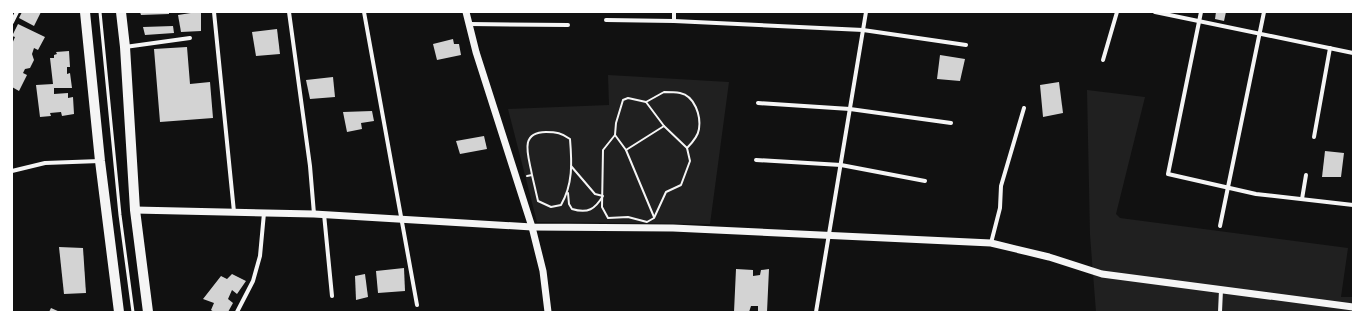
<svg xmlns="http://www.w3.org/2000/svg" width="1365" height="324" viewBox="0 0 1365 324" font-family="Quicksand,sans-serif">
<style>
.green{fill:#202020}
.building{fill:#d3d3d3}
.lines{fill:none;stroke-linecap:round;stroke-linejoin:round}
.path{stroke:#f5f5f5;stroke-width:2}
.service{stroke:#f5f5f5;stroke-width:3}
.minor{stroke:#f5f5f5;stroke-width:4}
.tertiary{stroke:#f5f5f5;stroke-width:7}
.primary{stroke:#f5f5f5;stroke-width:10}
</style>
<rect width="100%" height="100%" fill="#111"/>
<g class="green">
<path d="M608,75L729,82L710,224L537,222L508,109L609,105Z"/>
<path d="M1087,90L1145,97L1116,214L1120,218L1348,248L1341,297H1353V312H1096L1090,235Z"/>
</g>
<g class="building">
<path d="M22,12H41L34,26L19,18Z"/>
<path d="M140,12H169V14L141,15Z"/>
<path d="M197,12H201V31L181,32L178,15Z"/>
<path d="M1216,12H1226L1224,21L1215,19Z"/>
<path d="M18,24L45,37L38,50L34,48L32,54L34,60L30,68L25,69L23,73L27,75L19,91L12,87V44L15,37L12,36Z"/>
<path d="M173,26L174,33L145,35L143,27Z"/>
<path d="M277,29L280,54L256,56L252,32Z"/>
<path d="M453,39L454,44H459L461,55L437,60L433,44Z"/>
<path d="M187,47L190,84L210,82L213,118L160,122L154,49Z"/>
<path d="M69,51L70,67H67V74L70,73L72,88H54V94L68,93V98L73,97L74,114L62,116L61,112L50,113L51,116L40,117L36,85L53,84L50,58H54V55L57,54L56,52Z"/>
<path d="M940,55L965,59L960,81L937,79Z"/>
<path d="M333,77L335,97L310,99L306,80Z"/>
<path d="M1059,82L1063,113L1043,117L1040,85Z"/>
<path d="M372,111L374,121L361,123L362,129L347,132L343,112Z"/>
<path d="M484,136L487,149L460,154L456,141Z"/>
<path d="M1325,151L1344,153L1341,177H1322Z"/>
<path d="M59,247L83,248L86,293L64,294Z"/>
<path d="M404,268L405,291L378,293L376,271Z"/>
<path d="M736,269L753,270V276L760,275L761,270L769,269L767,312H758V306H751L749,312H734Z"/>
<path d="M232,274L246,281L237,294L232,290L228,299L233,303L228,312H214L211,310L214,303L203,299L221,276L227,279Z"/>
<path d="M365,274L368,297L356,300L355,276Z"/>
<path d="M51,308L60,312H49Z"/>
</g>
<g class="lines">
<g class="path">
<path d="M664,92C669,92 675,92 680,93C695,96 701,116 699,129C698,136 692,143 687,148L690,161L681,185L666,192L654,218L647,222L628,217L608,218L602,207L603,150L615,135L616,123L623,100L628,98L646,102Z"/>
<path d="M646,102L664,126L687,148"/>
<path d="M615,135L626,150L654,217"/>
<path d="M626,150L664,126"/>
<path d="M527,176L532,175C529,157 518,132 546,132C556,132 562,133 570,139C572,163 573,184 561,205L551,207L538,201L532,175"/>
<path d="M568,193L569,204L572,209C588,214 595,209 603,196L595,194L571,166"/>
</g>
<path class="service" d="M100,12L120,215L133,312"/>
<g class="minor">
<path d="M214,12L234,212"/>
<path d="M289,12L310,166L314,214"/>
<path d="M364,12L417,305"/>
<path d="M1155,12L1353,53"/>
<path d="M1201,12L1168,174L1256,194L1353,205"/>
<path d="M606,20L674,21L863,30L966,45"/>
<path d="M674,21V12"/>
<path d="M12,22L17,12"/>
<path d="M470,24L568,25"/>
<path d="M125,47L190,38"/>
<path d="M1103,60L1117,12"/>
<path d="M758,103L850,109L951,123"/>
<path d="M1314,137L1330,48"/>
<path d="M756,160L841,165L925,181"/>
<path d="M12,171L45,163L100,161"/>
<path d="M1302,199L1306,175"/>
<path d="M324,214L332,296"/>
<path d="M1220,226L1264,12"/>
<path d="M991,243L1000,208L1001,186L1024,108"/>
<path d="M237,312L253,281L260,256L264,213"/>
<path d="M816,312L866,12"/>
<path d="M1220,312L1221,290"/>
</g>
<g class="tertiary">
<path d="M466,12L476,52L532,227L543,271L548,312"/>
<path d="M135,210L314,214L532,227L673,228L991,243L1049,257L1102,274L1353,307"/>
</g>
<g class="primary">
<path d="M85,12L100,161L119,312"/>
<path d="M121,12L125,47L135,210L148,312"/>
</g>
</g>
<rect width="1365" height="324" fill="none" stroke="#ffffff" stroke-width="26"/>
</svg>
